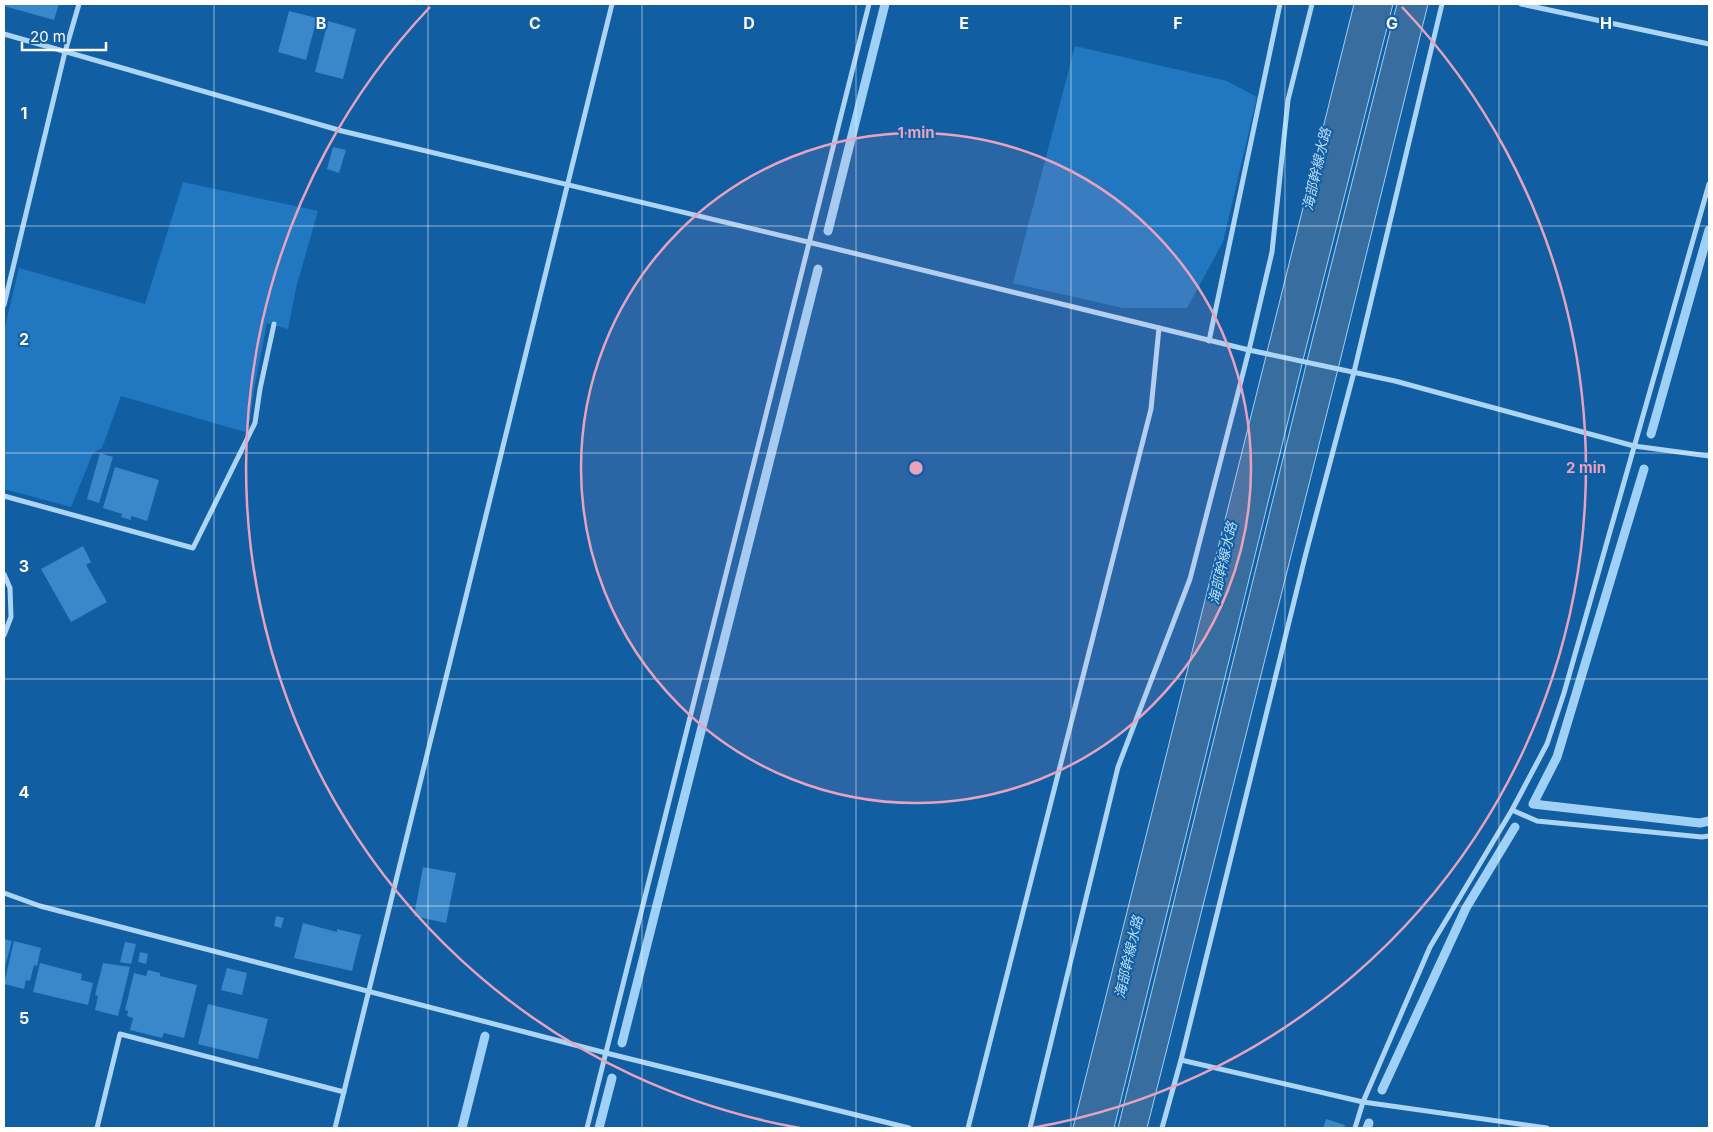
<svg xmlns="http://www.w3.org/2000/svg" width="1713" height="1132" viewBox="0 0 1713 1132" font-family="Inter,'Noto Sans JP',sans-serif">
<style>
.green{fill:#2177c0}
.water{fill:#386e9f;stroke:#9ed0f8}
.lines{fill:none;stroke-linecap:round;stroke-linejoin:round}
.stream{stroke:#9ed0f8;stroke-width:9}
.building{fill:#3a87c9}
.minor{stroke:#acd4f5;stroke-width:5}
.grid{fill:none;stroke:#fff;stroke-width:1;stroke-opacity:0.55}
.ring{fill:none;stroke:#e7a3bd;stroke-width:2.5}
.labels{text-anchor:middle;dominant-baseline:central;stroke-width:4;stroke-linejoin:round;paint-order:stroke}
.water-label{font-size:14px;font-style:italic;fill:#b9ddfb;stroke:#115ea3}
.grid-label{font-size:16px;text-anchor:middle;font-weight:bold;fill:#fff;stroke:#115ea3;stroke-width:4;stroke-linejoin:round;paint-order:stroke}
.centre{fill:#e7a3bd;stroke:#115ea3;stroke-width:2.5}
.ring-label{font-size:15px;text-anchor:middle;font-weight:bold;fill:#e7a3bd;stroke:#115ea3;stroke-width:4;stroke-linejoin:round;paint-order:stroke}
</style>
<rect width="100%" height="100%" fill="#115ea3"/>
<g class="green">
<path d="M1075,46L1227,81L1257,97L1223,242L1187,308H1123L1013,283Z"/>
<path d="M183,182L318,211L296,288L288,329L267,323L254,389L250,419L245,432L121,396L102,448L93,453L71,507L4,489V331L19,268L145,304Z"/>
</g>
<g class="water">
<path d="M1354,4H1393L1305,352L1114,1128H1073Z"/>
<path d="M1397,4H1428L1340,361L1147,1128H1118L1309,353Z"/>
</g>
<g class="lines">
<g class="stream">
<path d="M828,231L885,4"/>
<path d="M1651,434L1709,230"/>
<path d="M1644,469L1557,757L1533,804L1700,823L1709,821"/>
<path d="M622,1043L818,269"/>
<path d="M1382,1090L1466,908L1515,827"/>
<path d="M462,1128L485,1036"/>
<path d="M599,1128L612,1078"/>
<path d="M1367,1128L1369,1123"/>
</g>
</g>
<g class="building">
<path d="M4,4H59L54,20L4,6Z"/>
<path d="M289,11L317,18L306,60L278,52Z"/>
<path d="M328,21L356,29L343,79L315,72Z"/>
<path d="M333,147L346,150L339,173L327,169Z"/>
<path d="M100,453L113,457L99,503L87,499Z"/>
<path d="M115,467L159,480L147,521L131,516V520L121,517L122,514L103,508Z"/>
<path d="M83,546L91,562L86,565L107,602L71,622L41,569Z"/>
<path d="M423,867L456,873L446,923L414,916Z"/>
<path d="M276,916L284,918L281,928L274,926Z"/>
<path d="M303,923L337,932V929L361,935L352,971L294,958Z"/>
<path d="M4,939L12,941L4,970Z"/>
<path d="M14,941L41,948L37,966L34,965L30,981L26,980L24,989L4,984Z"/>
<path d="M125,942L136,944L131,964L120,962Z"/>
<path d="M140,952L148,954L146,964L138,962Z"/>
<path d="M40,963L82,974L81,980L93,983L88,1005L33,992Z"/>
<path d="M103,963L130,967L118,1016L95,1010L98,996L95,995Z"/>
<path d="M227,968L247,973L242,995L221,990Z"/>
<path d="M148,970L160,973V976L197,985L184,1038L164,1033L162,1038L130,1030L133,1018L127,1016L128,1011L125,1010L134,973L146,976Z"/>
<path d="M208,1004L268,1019L258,1059L198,1044Z"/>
<path d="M1326,1119L1345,1125L1344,1128H1323Z"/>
</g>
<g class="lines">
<g class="minor">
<path d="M1521,4L1709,44"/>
<path d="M4,34L342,131L808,242L1249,350L1395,381L1634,446L1709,456"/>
<path d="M4,305L65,52L79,4"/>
<path d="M1209,341L1280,4"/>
<path d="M4,496L193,548L255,423L260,389L274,324"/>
<path d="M4,574L10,588L11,617L4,635"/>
<path d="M1512,810L1537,821L1702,837L1709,836"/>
<path d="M4,893L40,906L606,1053L909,1128"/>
<path d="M1181,1060L1363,1102L1547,1128"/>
<path d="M97,1128L120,1034L344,1092"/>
<path d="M335,1128L612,4"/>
<path d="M587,1128L869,4"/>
<path d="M968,1128L1151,409L1159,328"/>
<path d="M1030,1128L1118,767L1190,579L1249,350L1272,252L1288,100L1312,4"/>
<path d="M1162,1128L1181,1060L1306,553L1354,372L1442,4"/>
<path d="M1355,1128L1363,1102L1430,947L1512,810L1547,744L1564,693L1709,184"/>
</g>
</g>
<path class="grid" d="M214,4V1128M428,4V1128M642,4V1128M856,4V1128M1071,4V1128M1285,4V1128M1499,4V1128M4,226H1709M4,453H1709M4,679H1709M4,906H1709"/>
<circle cx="916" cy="468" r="335" fill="#e7a3bd" fill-opacity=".12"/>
<g class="ring">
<circle cx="916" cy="468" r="335"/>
<path d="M800 1128A670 670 0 0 1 430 7M1402 7A670 670 0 0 1 1032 1128"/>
</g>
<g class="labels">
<g class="water-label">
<text transform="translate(1316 169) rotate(-77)">海部幹線水路</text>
<text transform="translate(1222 563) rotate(-77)">海部幹線水路</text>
<text transform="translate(1128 957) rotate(-77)">海部幹線水路</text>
</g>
</g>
<g class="grid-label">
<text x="321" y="29">B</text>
<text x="535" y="29">C</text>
<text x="749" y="29">D</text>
<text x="964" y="29">E</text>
<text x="1178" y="29">F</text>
<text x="1392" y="29">G</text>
<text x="1606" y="29">H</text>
<text x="24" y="119">1</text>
<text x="24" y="345">2</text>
<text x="24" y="572">3</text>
<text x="24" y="798">4</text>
<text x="24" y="1024">5</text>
</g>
<circle cx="916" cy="468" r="8" class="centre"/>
<g class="ring-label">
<text x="916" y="138">1 min</text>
<text x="1586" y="473">2 min</text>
</g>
<rect width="1713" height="1132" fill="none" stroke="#ffffff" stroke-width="10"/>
<path d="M22 42v8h84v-8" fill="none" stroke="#ffffff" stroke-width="2.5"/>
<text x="30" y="42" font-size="15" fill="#ffffff" stroke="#115ea3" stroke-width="4" paint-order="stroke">20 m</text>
</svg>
